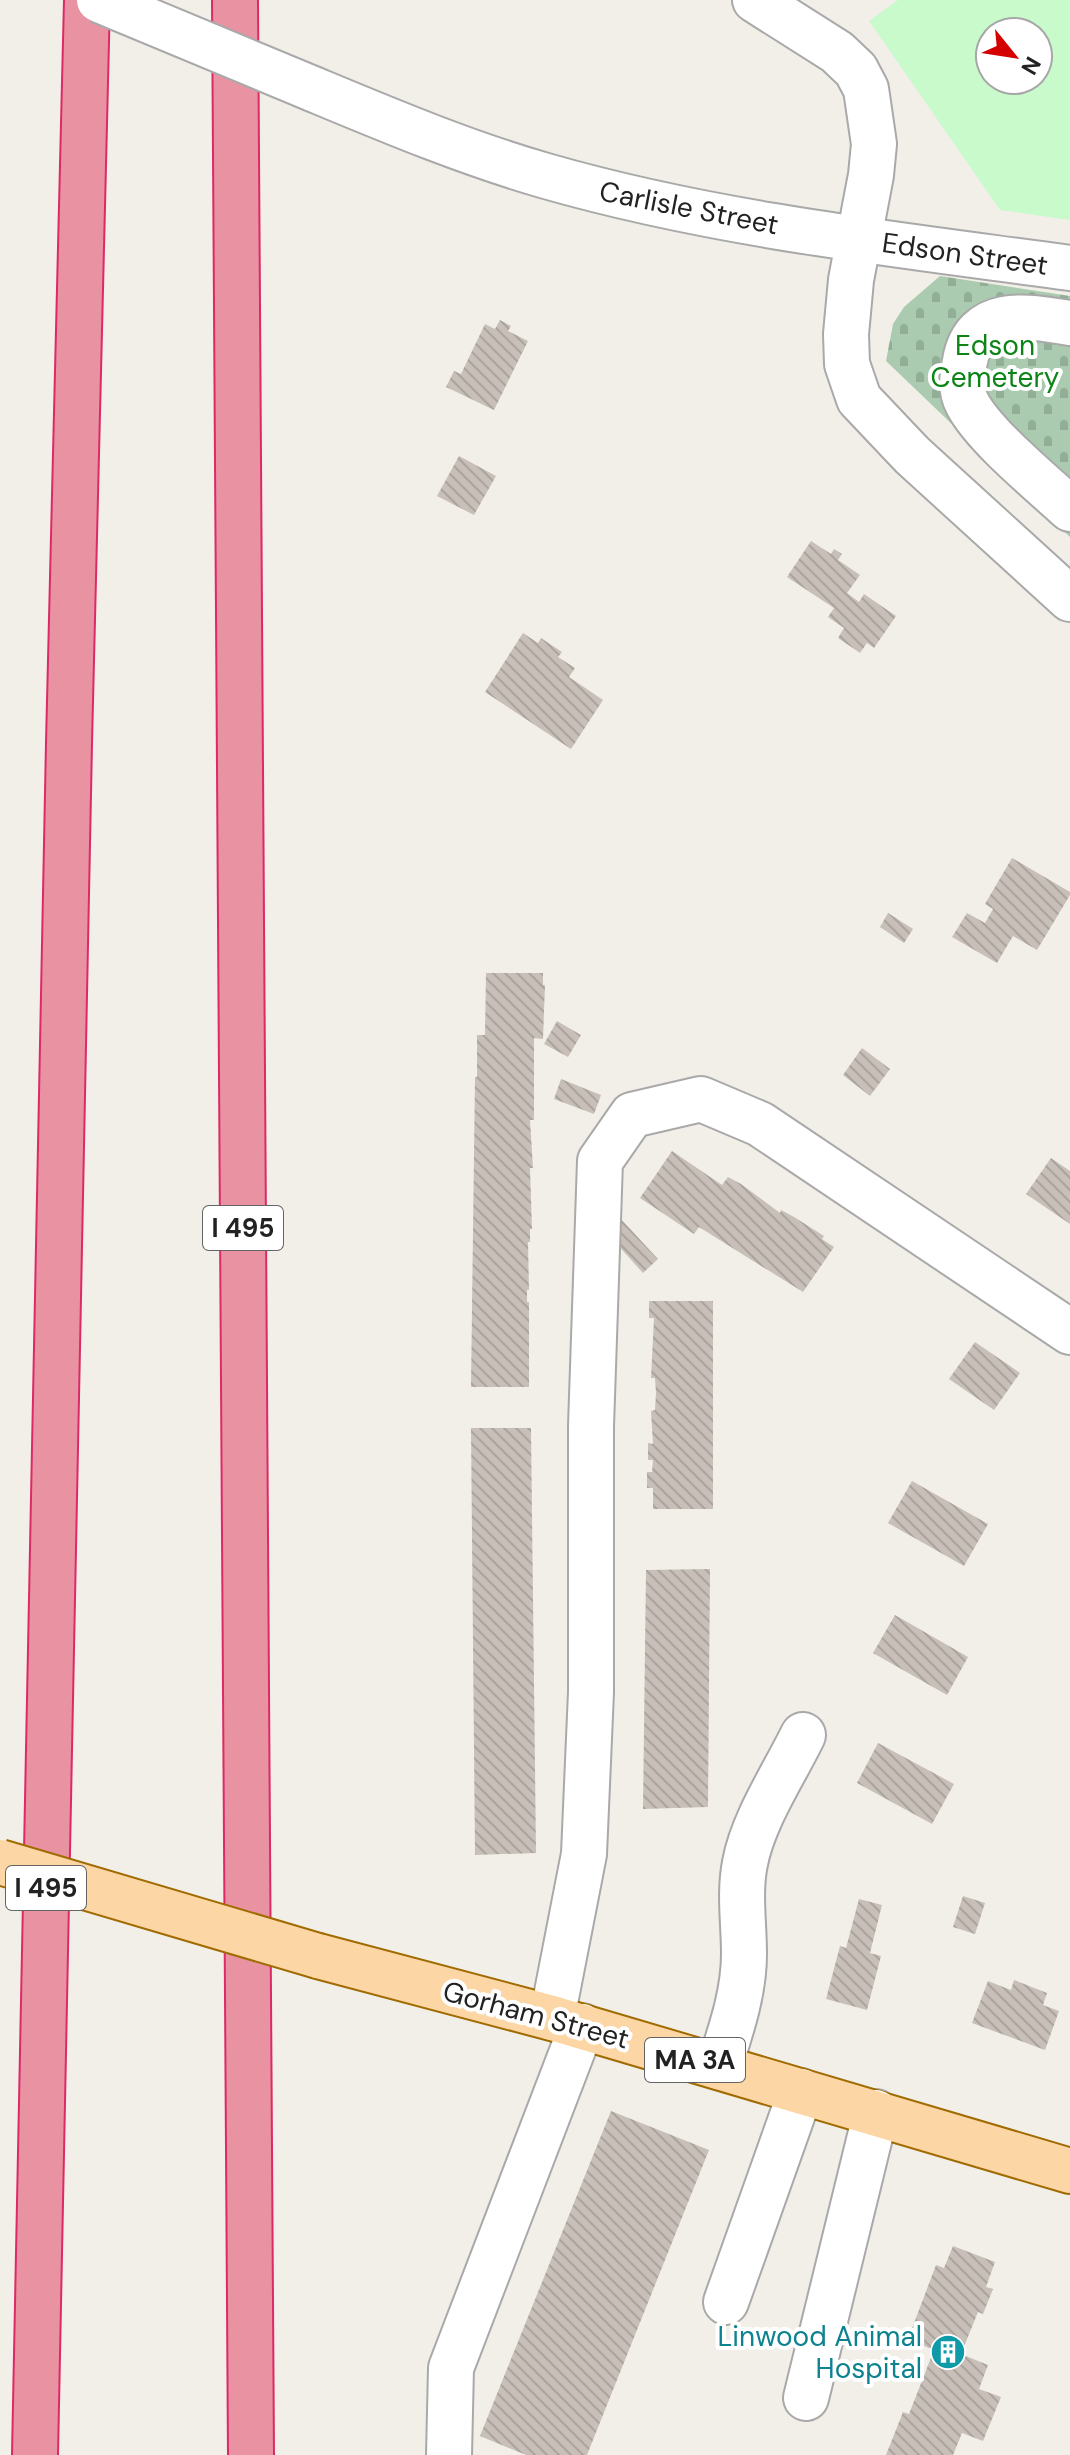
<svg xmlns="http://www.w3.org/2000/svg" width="1070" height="2455" viewBox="0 0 1070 2455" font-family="'DM Sans',sans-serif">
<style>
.cemetery{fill:url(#cemetery-stones)}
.park{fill:#c8facc;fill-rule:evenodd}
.building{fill:url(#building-back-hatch)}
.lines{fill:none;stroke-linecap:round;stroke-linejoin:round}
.minor-casing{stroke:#a9a9a9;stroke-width:48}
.major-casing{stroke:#a06b00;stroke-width:48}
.highway-casing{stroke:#dc2a67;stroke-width:48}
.minor{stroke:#fff;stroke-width:44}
.major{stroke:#fcd6a4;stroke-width:44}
.highway{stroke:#e892a2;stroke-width:44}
.minor-bridge-casing{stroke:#a9a9a9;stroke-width:48;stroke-linecap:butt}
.major-bridge-casing{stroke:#a06b00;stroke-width:48;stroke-linecap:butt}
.minor-bridge{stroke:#fff;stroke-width:44}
.major-bridge{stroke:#fcd6a4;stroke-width:44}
.labels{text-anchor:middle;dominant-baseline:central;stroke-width:8;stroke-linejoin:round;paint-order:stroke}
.shield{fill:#fff;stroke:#646464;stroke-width:2}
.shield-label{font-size:26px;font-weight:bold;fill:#222}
.street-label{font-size:28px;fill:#222;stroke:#fff}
.park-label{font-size:28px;fill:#0c8416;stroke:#fff}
.culture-label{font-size:28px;fill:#0d838f;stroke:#fff;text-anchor:end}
</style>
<defs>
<pattern id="cemetery-stones" width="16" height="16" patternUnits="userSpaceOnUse" patternTransform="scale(2)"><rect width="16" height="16" fill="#aacbaf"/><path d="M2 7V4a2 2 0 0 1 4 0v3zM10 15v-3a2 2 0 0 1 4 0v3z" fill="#92ae96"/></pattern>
<pattern id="building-back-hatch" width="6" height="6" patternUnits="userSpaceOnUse" patternTransform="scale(2)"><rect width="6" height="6" fill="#c7bfb8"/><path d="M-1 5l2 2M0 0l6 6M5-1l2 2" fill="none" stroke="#aba49e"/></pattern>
</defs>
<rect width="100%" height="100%" fill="#f2efe9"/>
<path class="cemetery" d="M940,276L1070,296V537L886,361L893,324L904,307Z"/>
<path class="park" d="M898,0H1070V220L1000,210L869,21ZM990,32H1038V80H990Z"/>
<g class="building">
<path d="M500,320L511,326L508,331L528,341L494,410L446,387L454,371L461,374L485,324L495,329Z"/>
<path d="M459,456L496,476L474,515L437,496Z"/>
<path d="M811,541L831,554L834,549L842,554L838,560L860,575L847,593L859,602L864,594L896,616L874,648L867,643L860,653L838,638L844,628L828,617L834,608L787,577Z"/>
<path d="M523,633L538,643L541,638L562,652L558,657L575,668L569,677L603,700L571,749L485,692Z"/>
<path d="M1012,858L1070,892V895L1037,950L1013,936L997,963L952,937L967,913L985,923L993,909L985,904Z"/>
<path d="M888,913L913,929L904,943L880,927Z"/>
<path d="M486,973H543V985H545L543,1039L534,1038V1120H530L533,1168H530L532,1229H530V1242H528L529,1290H527V1302H529V1387H471L475,1077H477V1035H485Z"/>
<path d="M557,1021L581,1035L568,1057L544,1044Z"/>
<path d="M862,1048L890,1069L870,1096L843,1075Z"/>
<path d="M561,1079L601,1095L594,1114L554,1099Z"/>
<path d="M672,1151L722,1185L728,1177L741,1184L780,1213L781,1210L794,1217L824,1236L822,1239L834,1247L803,1292L699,1227L694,1234L640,1198Z"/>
<path d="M1051,1158L1070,1171V1224L1026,1194Z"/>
<path d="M620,1218L658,1259L643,1273L605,1231Z"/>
<path d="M649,1301H713V1509H653V1488H647V1472H652L653,1460H648V1443L653,1444L651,1411L655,1410L656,1393L655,1378H651L654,1318H649Z"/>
<path d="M975,1342L1020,1373L994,1410L949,1379Z"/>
<path d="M471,1428H531L536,1853L475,1855Z"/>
<path d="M912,1481L988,1524L964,1566L888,1523Z"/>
<path d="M710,1569L708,1807L643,1809L646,1570Z"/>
<path d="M895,1615L968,1657L947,1695L873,1653Z"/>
<path d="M878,1743L954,1784L932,1824L857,1783Z"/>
<path d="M963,1896L985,1903L975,1934L953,1927Z"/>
<path d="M859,1899L882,1905L870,1953L881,1956L867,2010L826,1999L840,1946L846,1948Z"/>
<path d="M1014,1980L1047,1993L1043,2005L1059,2011L1045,2050L972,2023L988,1981L1011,1990Z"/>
<path d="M611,2111L709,2150L587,2455H526L480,2436Z"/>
<path d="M953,2246L995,2262L986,2287L993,2289L983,2314L978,2312L961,2354L988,2365L979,2389L1001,2397L983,2441L962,2433L953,2455H886L903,2412L909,2414L934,2350L908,2339L936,2265L944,2268Z"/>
</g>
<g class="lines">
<g class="minor-casing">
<g id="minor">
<path d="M755,0L837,52L856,70L866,89L874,144L871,175L851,280L846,334L847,364L859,399L912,455L1070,599"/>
<path d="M313,89C390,121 466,153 546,176C717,225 894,244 1070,268"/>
<path d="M1070,323C1028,316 975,306 965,361C962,375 960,390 967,403C983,435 1042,483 1070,509"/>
<path d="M552,2018L584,1854L591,1692V1426L600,1161L632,1115L701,1099L760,1124L1070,1332"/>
<path d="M719,2067C731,2030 744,1993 744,1954C744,1923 739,1893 745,1863C753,1820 784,1774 803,1735"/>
<path d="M726,2302L801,2091"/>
<path d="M806,2398L876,2112"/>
<path d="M449,2455L451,2368L582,2026"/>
</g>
</g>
<g class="major-casing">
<path id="major" d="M318,1956L552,2018L1070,2171"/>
</g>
<g class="highway-casing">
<g id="highway">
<path d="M235,0L251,2455"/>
<path d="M35,2455L69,743L87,0"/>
</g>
</g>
<use href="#minor" class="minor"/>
<use href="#major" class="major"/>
<use href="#highway" class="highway"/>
<g class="minor-bridge-casing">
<path id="minor-bridge" d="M99,0L313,89"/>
</g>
<g class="major-bridge-casing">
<path id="major-bridge" d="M0,1862L318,1956"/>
</g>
<use href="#minor-bridge" class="minor-bridge"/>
<use href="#major-bridge" class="major-bridge"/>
</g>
<defs>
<g id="building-disc" transform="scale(1.8)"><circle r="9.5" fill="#0f9aa8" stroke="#fff"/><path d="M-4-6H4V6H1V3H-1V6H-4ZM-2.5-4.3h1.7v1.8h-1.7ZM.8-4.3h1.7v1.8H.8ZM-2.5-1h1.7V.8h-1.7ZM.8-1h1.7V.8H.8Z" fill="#fff"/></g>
</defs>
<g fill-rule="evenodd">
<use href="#building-disc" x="948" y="2352"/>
</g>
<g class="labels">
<g class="shield">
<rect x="203" y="1206" width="80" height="44" rx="6"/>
<rect x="6" y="1866" width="80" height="44" rx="6"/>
<rect x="645" y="2038" width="100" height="44" rx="6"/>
</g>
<g class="shield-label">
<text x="243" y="1228">I 495</text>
<text x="46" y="1888">I 495</text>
<text x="695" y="2060">MA 3A</text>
</g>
<g class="street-label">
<text transform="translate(689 208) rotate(11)">Carlisle Street</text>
<text transform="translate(965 254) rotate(8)">Edson Street</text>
<text transform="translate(536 2015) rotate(15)">Gorham Street</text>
</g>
<g class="park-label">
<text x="995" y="345">Edson<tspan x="995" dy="32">Cemetery</tspan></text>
</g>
<g class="culture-label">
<text x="922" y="2336">Linwood Animal<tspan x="922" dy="32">Hospital</tspan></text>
</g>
</g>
<g transform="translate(1014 56) rotate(120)"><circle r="38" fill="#ffffff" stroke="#a7a7a7" stroke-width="2"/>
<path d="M0-6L14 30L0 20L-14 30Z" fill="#d40000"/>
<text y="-12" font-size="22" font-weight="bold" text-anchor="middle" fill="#222222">N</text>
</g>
</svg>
